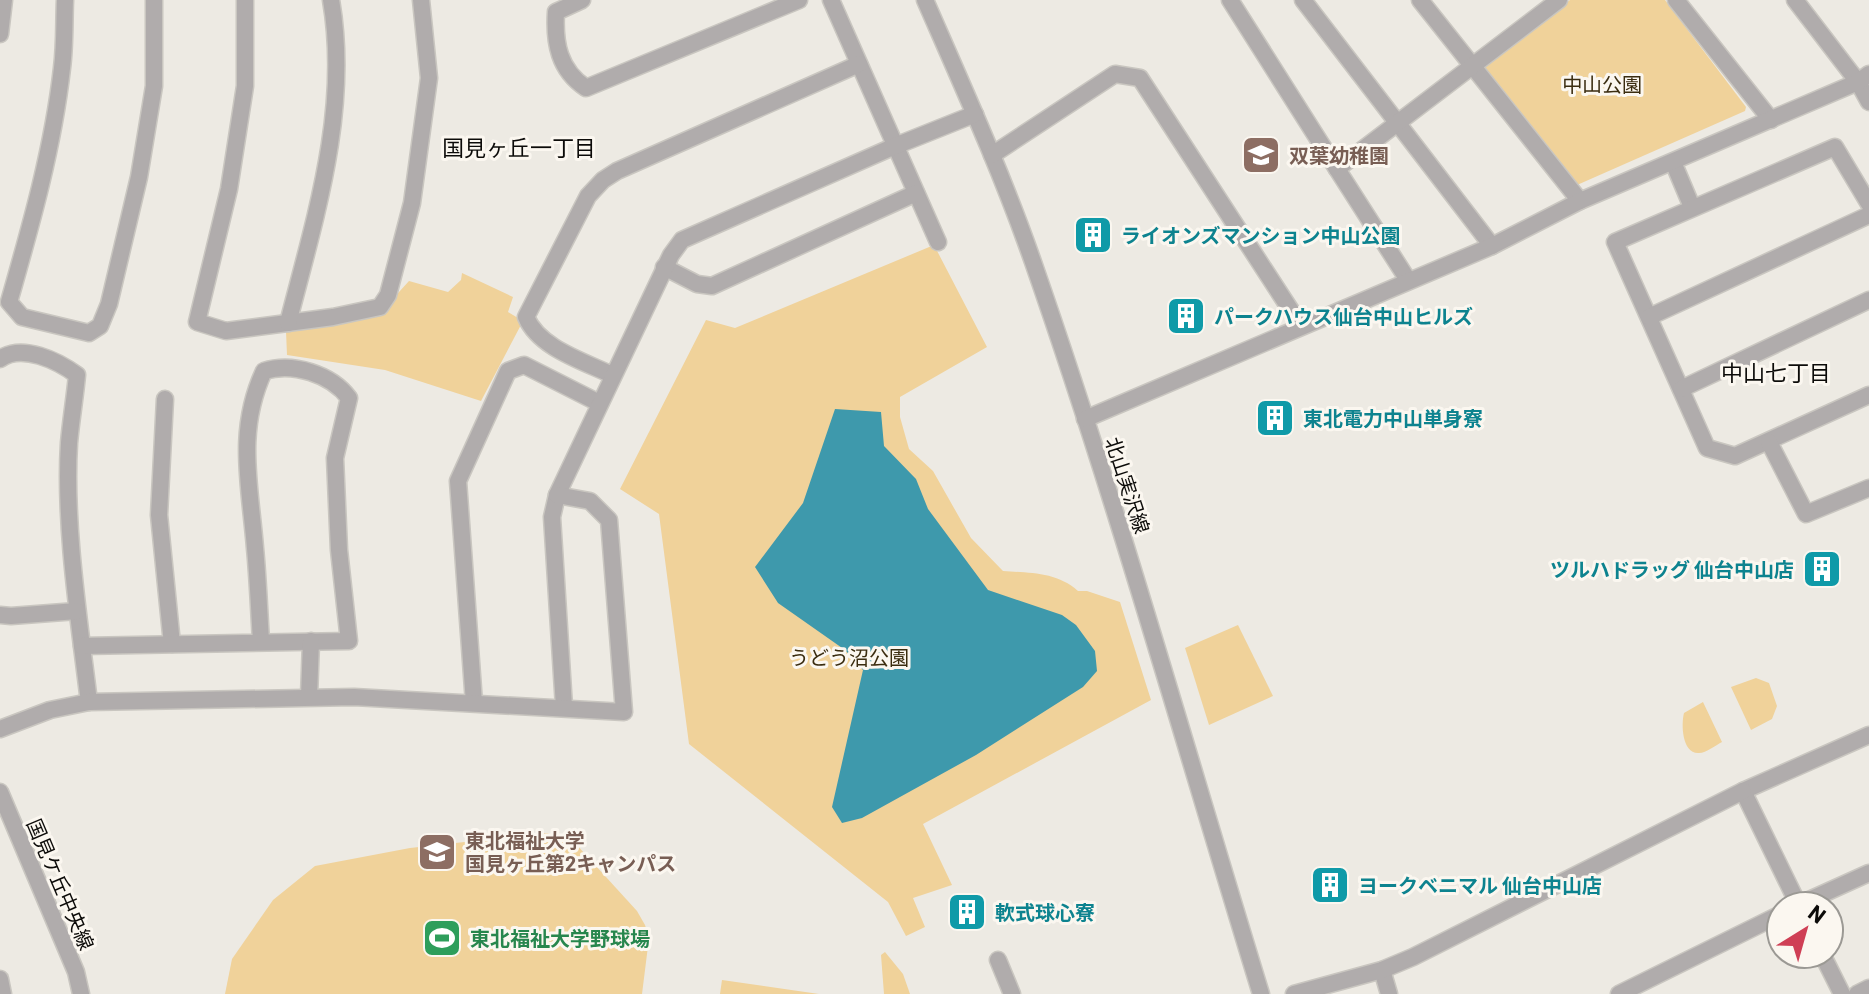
<svg xmlns="http://www.w3.org/2000/svg" width="1869" height="994" viewBox="0 0 1869 994" font-family="Barlow,'Noto Sans JP',sans-serif">
<style>
.green{fill:#f0d29a}
.water{fill:#3e99ac}
.lines{fill:none;stroke-linecap:round;stroke-linejoin:round}
.minor-casing{stroke:#c9c6c0;stroke-width:19}
.minor{stroke:#b0acac;stroke-width:16}
.labels{text-anchor:middle;dominant-baseline:central;stroke-width:6;stroke-linejoin:round;paint-order:stroke}
.park-label{font-size:20px;fill:#3b2d10;stroke:#fbf7f0}
.education-label{font-size:20px;font-weight:bold;fill:#785e54;stroke:#fbf7f0;text-anchor:start}
.culture-label{font-size:20px;font-weight:bold;fill:#0d838f;stroke:#fbf7f0;text-anchor:start}
.street-label{font-size:20px;fill:#0c0b09;stroke:#fbf7f0}
.leisure-label{font-size:20px;font-weight:bold;fill:#27864d;stroke:#fbf7f0;text-anchor:start}
.neighbourhood-label{font-size:22px;fill:#0c0b09;stroke:#fbf7f0}
</style>
<rect width="100%" height="100%" fill="#edeae3"/>
<g class="green">
<path d="M1570,0H1665L1746,107L1745,111L1577,185L1484,70L1485,64Z"/>
<path d="M934,245L987,347L900,397V417L909,449L933,471L971,538L1003,571C1030,573 1057,572 1078,591H1087L1120,602L1151,700L923,824L952,885L913,898L925,927L906,936L888,902L689,744L659,514L620,489L706,320L735,328Z"/>
<path d="M462,273L513,297L508,312L523,321L481,401L385,370L287,355L286,331L379,314L409,281L448,292L461,280Z"/>
<path d="M1238,625L1273,696L1209,725L1185,648Z"/>
<path d="M1756,678L1769,683L1777,706L1772,719L1751,730L1731,687Z"/>
<path d="M1703,702L1722,742C1716,745 1705,754 1698,753C1682,753 1681,724 1684,713Z"/>
<path d="M547,833L575,843L637,911L645,925L649,938L642,994H225L232,959L273,900L315,866L410,848Z"/>
<path d="M885,952L903,974L910,994H884L881,955Z"/>
<path d="M722,980L819,994H720Z"/>
</g>
<path class="water" d="M835,409L881,412L884,446L916,479L928,509L988,590L1062,615L1076,625L1095,651L1097,671L1083,687L976,755L862,818L842,823L832,807L863,670L845,650L778,603L755,567L803,503Z"/>
<g class="lines">
<g class="minor-casing">
<g id="minor">
<path d="M65,0C64,22 65,45 62,68C53,148 31,225 9,302L22,317L89,333L100,326L109,304L139,177L154,86V0"/>
<path d="M245,0V86L229,189L197,322L226,331L333,317L380,307L388,295L412,203L429,78L421,0"/>
<path d="M582,0L556,12C554,43 559,70 586,88L799,0"/>
<path d="M831,0L938,242"/>
<path d="M925,0C963,87 1002,173 1033,262C1117,503 1186,750 1261,994"/>
<path d="M1230,0L1337,169"/>
<path d="M1303,0L1492,246"/>
<path d="M1420,0L1580,201"/>
<path d="M1676,0L1771,120"/>
<path d="M1795,0L1858,82L1869,102"/>
<path d="M0,34L4,0"/>
<path d="M992,155L1115,74L1140,78L1301,326"/>
<path d="M1673,162L1692,207"/>
<path d="M1869,204L1835,147L1615,242L1707,448L1735,456L1869,395"/>
<path d="M664,267L697,284L712,286L916,193"/>
<path d="M1408,280L1337,169L1559,0"/>
<path d="M1649,317L1869,215"/>
<path d="M288,323C315,218 350,109 331,0"/>
<path d="M0,359C22,343 58,361 77,375C75,397 71,420 69,443C64,524 79,620 89,702"/>
<path d="M612,375C583,361 539,348 526,317L588,196L603,180L617,171L859,64"/>
<path d="M1681,389L1869,300"/>
<path d="M165,399L159,515L172,644"/>
<path d="M1085,419L1492,246L1580,201L1858,82L1869,74"/>
<path d="M1769,442L1806,514L1869,488"/>
<path d="M0,615L11,616L77,611"/>
<path d="M82,646L349,641L339,550L335,458L349,398C331,374 293,362 264,371C236,431 250,485 255,548C258,579 259,610 261,641"/>
<path d="M309,697L311,641"/>
<path d="M474,703L458,481L508,371L524,365L599,403"/>
<path d="M564,707L552,517L557,495L671,255L682,240L895,146L975,114"/>
<path d="M0,729L50,710L89,702L354,697L624,712L609,520L590,501L557,495"/>
<path d="M0,792L76,972L81,994"/>
<path d="M1796,906L1869,873"/>
<path d="M1799,906L1743,791L1869,735"/>
<path d="M1822,954L1842,994"/>
<path d="M998,960L1012,994"/>
<path d="M1382,970L1389,994"/>
<path d="M0,979L3,994"/>
<path d="M1294,994L1382,970L1413,957L1743,791"/>
<path d="M1619,994L1781,914"/>
<path d="M1857,994L1869,988"/>
</g>
</g>
<use href="#minor" class="minor"/>
</g>
<defs>
<g id="school-square" transform="scale(2)"><rect x="-9" y="-9" width="18" height="18" rx="4" fill="#8d6e63" stroke="#fbf7f0"/><path d="M0-5L7-2L0 1L-7-2ZM-4 1L0 2.5L4 1V4Q0 6-4 4Z" fill="#fff"/></g>
<g id="building-square" transform="scale(2)"><rect x="-9" y="-9" width="18" height="18" rx="4" fill="#0f9aa8" stroke="#fbf7f0"/><path d="M-4-6H4V6H1V3H-1V6H-4ZM-2.5-4.3h1.7v1.8h-1.7ZM.8-4.3h1.7v1.8H.8ZM-2.5-1h1.7V.8h-1.7ZM.8-1h1.7V.8H.8Z" fill="#fff"/></g>
<g id="university-square" transform="scale(2)"><rect x="-9" y="-9" width="18" height="18" rx="4" fill="#8d6e63" stroke="#fbf7f0"/><path d="M0-5L7-2L0 1L-7-2ZM-4 1L0 2.5L4 1V4Q0 6-4 4Z" fill="#fff"/></g>
<g id="stadium-square" transform="scale(2)"><rect x="-9" y="-9" width="18" height="18" rx="4" fill="#2e9e5b" stroke="#fbf7f0"/><path d="M0-5a6.5 5 0 1 0 0 10a6.5 5 0 1 0 0-10ZM-3.5-1.8h7v3.6h-7Z" fill="#fff"/></g>
</defs>
<g fill-rule="evenodd">
<use href="#school-square" x="1261" y="155"/>
<use href="#building-square" x="1093" y="235"/>
<use href="#building-square" x="1186" y="316"/>
<use href="#building-square" x="1275" y="418"/>
<use href="#building-square" x="1822" y="569"/>
<use href="#university-square" x="437" y="852"/>
<use href="#building-square" x="1330" y="885"/>
<use href="#building-square" x="967" y="912"/>
<use href="#stadium-square" x="442" y="938"/>
</g>
<g class="labels">
<g class="park-label">
<text x="1602" y="84">中山公園</text>
<text x="849" y="657">うどう沼公園</text>
</g>
<g class="education-label">
<text x="1289" y="155">双葉幼稚園</text>
<text x="465" y="840">東北福祉大学<tspan x="465" dy="23">国見ヶ丘第2キャンパス</tspan></text>
</g>
<g class="culture-label">
<text x="1121" y="235">ライオンズマンション中山公園</text>
<text x="1214" y="316">パークハウス仙台中山ヒルズ</text>
<text x="1303" y="418">東北電力中山単身寮</text>
<text x="1794" y="569" text-anchor="end">ツルハドラッグ 仙台中山店</text>
<text x="1358" y="885">ヨークベニマル 仙台中山店</text>
<text x="995" y="912">軟式球心寮</text>
</g>
<g class="street-label">
<text transform="translate(1128 485) rotate(72)">北山実沢線</text>
<text transform="translate(61 884) rotate(67)">国見ケ丘中央線</text>
</g>
<g class="leisure-label">
<text x="470" y="938">東北福祉大学野球場</text>
</g>
<g class="neighbourhood-label">
<text x="519" y="147">国見ヶ丘一丁目</text>
<text x="1776" y="372">中山七丁目</text>
</g>
</g>
<g transform="translate(1805 930) rotate(37)"><circle r="38" fill="#fbf7f0" stroke="#9b9994" stroke-width="2"/>
<path d="M0-6L14 30L0 20L-14 30Z" fill="#cf3f55"/>
<text y="-12" font-size="22" font-weight="bold" text-anchor="middle" fill="#0c0b09">N</text>
</g>
</svg>
